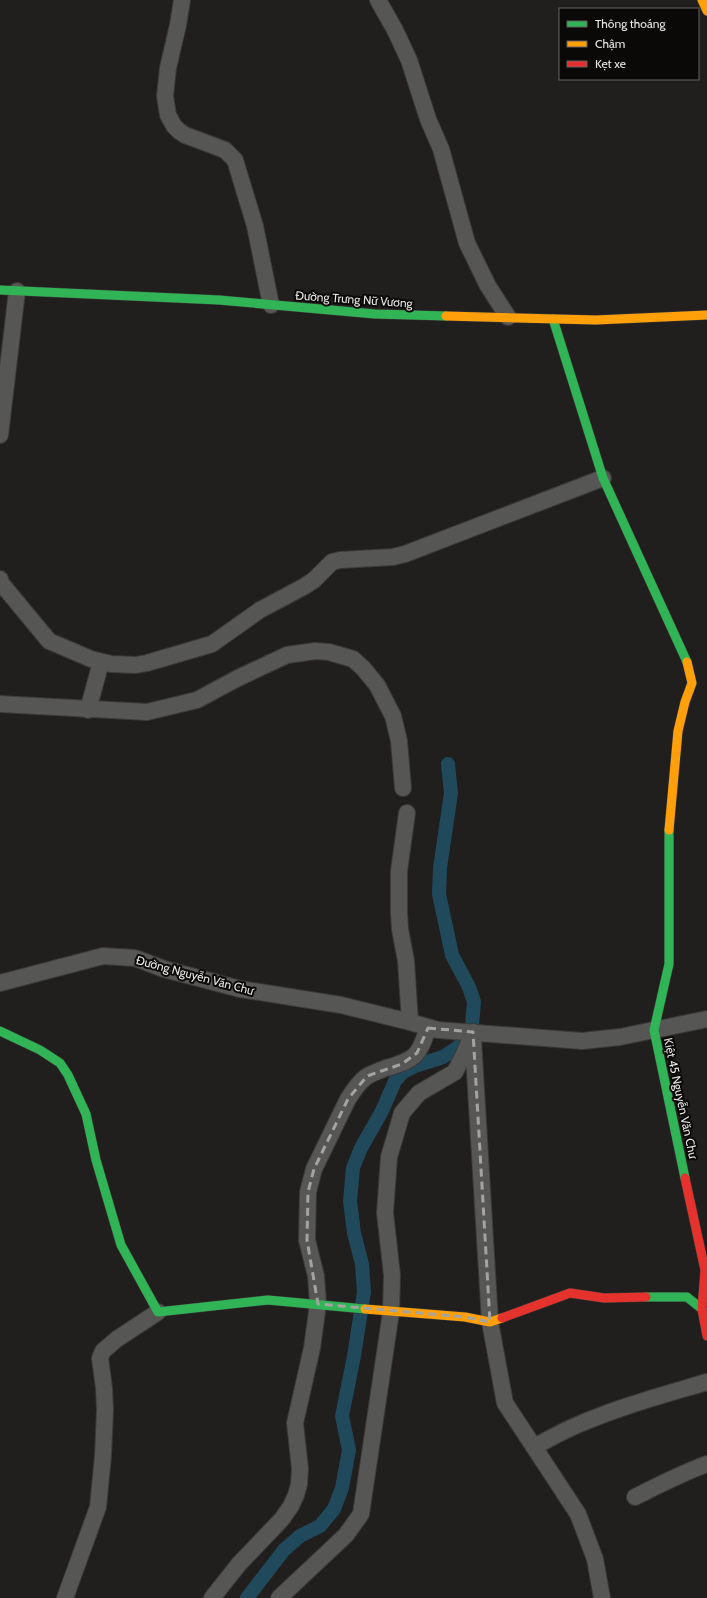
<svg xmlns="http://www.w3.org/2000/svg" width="707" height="1598" viewBox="0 0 707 1598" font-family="Cabin,sans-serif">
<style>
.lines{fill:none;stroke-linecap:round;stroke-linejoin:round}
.canal{stroke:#20495c;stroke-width:14}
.street-casing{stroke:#3b3a39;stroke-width:18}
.fast-casing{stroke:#3b3a39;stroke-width:10}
.slow-casing{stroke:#3b3a39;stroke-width:10}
.jam-casing{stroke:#3b3a39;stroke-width:10}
.street{stroke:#565655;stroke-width:16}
.fast{stroke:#30b455;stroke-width:9}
.slow{stroke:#ff9f0a;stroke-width:9}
.jam{stroke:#e5322d;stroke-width:9}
.marked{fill:none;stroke:#a4a3a1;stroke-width:3;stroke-dasharray:8 5;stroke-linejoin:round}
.labels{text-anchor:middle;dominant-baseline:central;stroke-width:4;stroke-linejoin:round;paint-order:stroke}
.street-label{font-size:12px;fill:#ebeae8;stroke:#0a0908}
</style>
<rect width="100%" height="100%" fill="#201f1e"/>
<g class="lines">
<path class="canal" d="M247,1598L284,1550L300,1536L320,1526L334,1509L342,1488L349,1450L342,1416L354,1356L364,1292L362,1264L354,1233L350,1201L353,1168L361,1148L382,1111L395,1081L403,1072L415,1066L443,1057L458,1047L466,1039L472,1025L474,1002L469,987L452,955L439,894L440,868L451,793L448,764"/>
<g class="street-casing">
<g id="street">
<path d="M182,0L178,25L168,68L165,96L168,115L174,126L179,131L185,135L225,150L235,160L255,226L271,305"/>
<path d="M378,0L395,30L409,60L428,119L441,149L467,243L488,286L508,317"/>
<path d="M0,435L17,291"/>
<path d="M0,579L1,583L49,641L91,659L111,664L136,665L147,663L212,644L260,610L305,586L314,580L332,562L340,560L393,557L405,554L603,478"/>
<path d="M0,704L147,712L197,700L238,678L287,655L315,651L329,652L353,659L363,668L377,685L393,716L399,741L403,788"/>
<path d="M88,710L101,662"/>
<path d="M407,813L399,871V913L400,929L406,961L410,1022"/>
<path d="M0,983L103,956L135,958L164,969L240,989L341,1005L410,1022L438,1030L582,1041L620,1037L707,1019"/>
<path d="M473,1039L490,1322L505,1403L578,1514L595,1559L602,1598"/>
<path d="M534,1447C547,1440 561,1432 575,1426C618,1407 663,1395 707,1382"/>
<path d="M635,1497C659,1485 682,1473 707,1464"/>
<path d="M65,1598L98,1507L103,1456L105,1410L104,1388L100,1358L103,1351L117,1339L158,1312"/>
<path d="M212,1598L239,1564L282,1519L291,1506L296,1495L299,1484L300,1469L295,1423L312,1348L318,1304L316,1276L307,1240L308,1192L314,1169L348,1099C353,1091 358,1083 366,1077C372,1073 379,1071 386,1068C415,1060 419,1056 428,1028"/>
<path d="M279,1598L346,1535L361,1514L391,1312L392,1275L385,1213L389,1157L402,1113L419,1093L455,1072L465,1052L473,1032"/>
</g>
</g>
<g class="fast-casing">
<g id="fast">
<path d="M0,290L219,300L375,314L446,316"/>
<path d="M553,319L603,478L687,662"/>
<path d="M669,830V964L654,1030L685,1178"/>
<path d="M0,1031L40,1050L60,1063L68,1075L86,1114L96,1160L121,1245L158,1312L268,1300L365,1309"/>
<path d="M646,1297H687L702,1309"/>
</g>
</g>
<g class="slow-casing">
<g id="slow">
<path d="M702,0L707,11"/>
<path d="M446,316L596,320L707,315"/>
<path d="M669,830L678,731L685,702L692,683L687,662"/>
<path d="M365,1309L465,1317L490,1322L502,1318"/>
</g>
</g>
<g class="jam-casing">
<g id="jam">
<path d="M685,1178L705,1270L702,1309L707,1336"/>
<path d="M502,1318L570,1293L604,1298L646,1297"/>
</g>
</g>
<use href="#street" class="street"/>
<use href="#fast" class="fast"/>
<use href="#slow" class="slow"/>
<use href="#jam" class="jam"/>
</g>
<path class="marked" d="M428,1028L473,1032L490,1322L465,1317L318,1304L307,1240L308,1192L314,1169L348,1099L367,1076L402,1064L417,1053Z"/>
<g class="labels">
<g class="street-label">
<text transform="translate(354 299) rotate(4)">Đường Trưng Nữ Vương</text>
<text transform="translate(195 975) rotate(15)">Đường Nguyễn Văn Chư</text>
<text transform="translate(681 1098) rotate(78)">Kiệt 45 Nguyễn Văn Chư</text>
</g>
</g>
<rect x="559" y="8" width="140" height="72" fill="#0a0908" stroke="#646362"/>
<rect x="567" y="21" width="20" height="6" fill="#30b455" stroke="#646362"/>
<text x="595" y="28" font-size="12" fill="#ebeae8">Thông thoáng</text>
<rect x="567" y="41" width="20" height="6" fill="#ff9f0a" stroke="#646362"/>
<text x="595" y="48" font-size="12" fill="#ebeae8">Chậm</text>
<rect x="567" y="61" width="20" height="6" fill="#e5322d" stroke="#646362"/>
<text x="595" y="68" font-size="12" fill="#ebeae8">Kẹt xe</text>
</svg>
